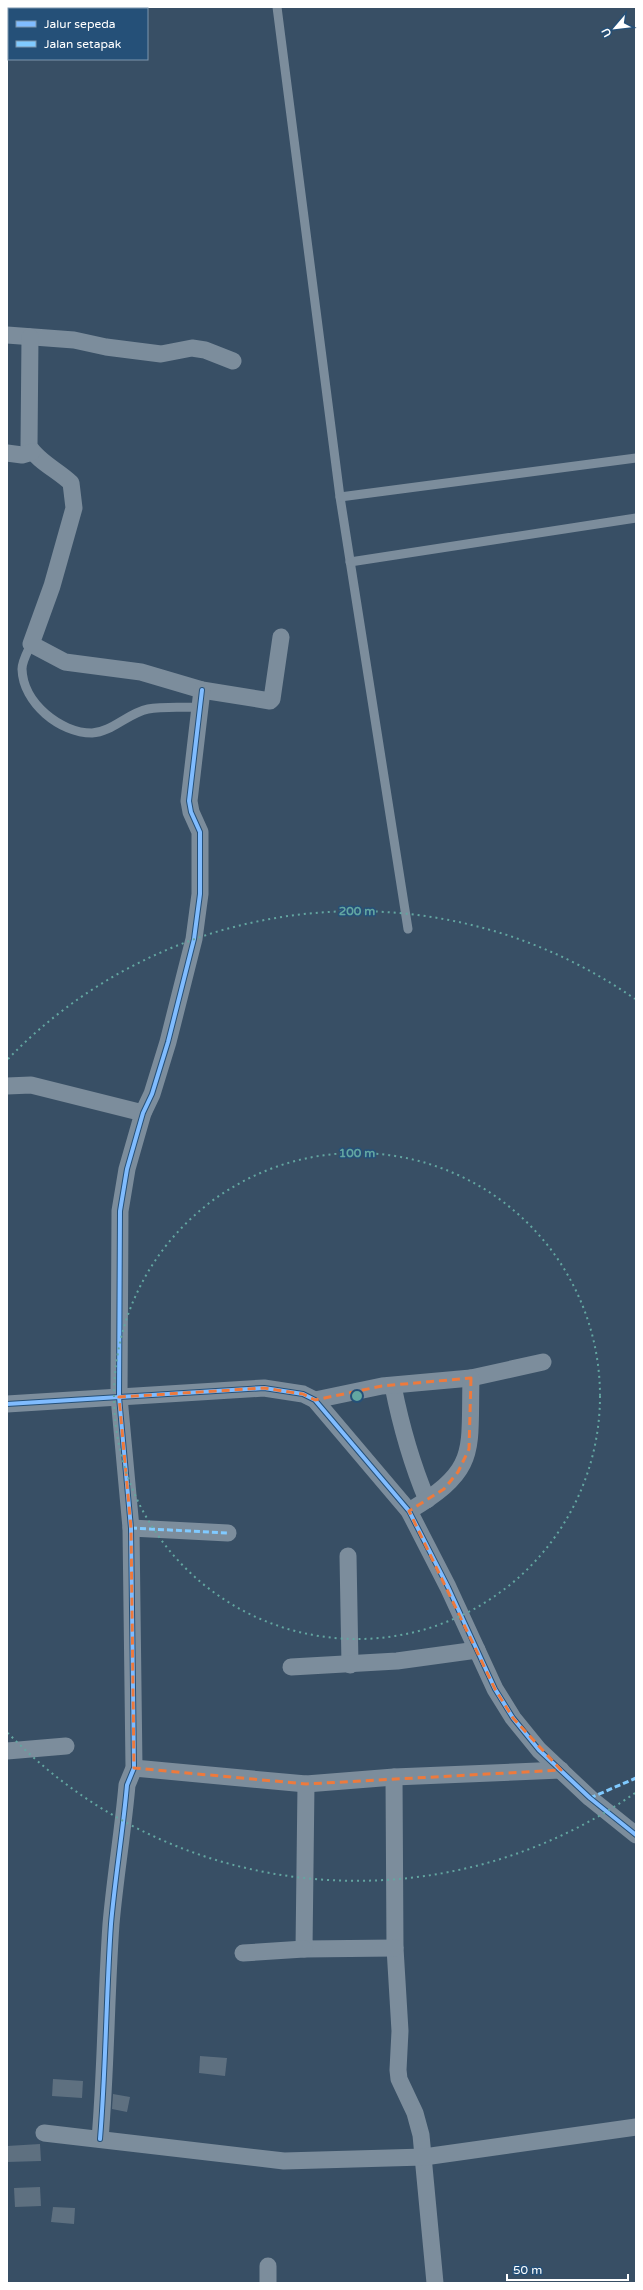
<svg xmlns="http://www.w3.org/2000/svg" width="643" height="2290" viewBox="0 0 643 2290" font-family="'Varela Round',sans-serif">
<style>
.building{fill:#5e7080}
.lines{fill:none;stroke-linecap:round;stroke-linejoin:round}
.service{stroke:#7c8d9c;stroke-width:9}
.minor{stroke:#7c8d9c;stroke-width:17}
.quiet{stroke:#80caff;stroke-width:3;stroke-dasharray:6 3;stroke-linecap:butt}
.cycleway-casing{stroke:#255078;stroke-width:6}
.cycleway{stroke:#80bcff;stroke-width:4}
.marked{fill:none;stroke:#ed7a3d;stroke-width:3;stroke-dasharray:8 5;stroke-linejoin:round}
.ring{fill:none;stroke:#63a6a1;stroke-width:2;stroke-dasharray:2 4}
.centre{fill:#63a6a1;stroke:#255078;stroke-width:2}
.ring-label{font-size:12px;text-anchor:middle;font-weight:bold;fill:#63a6a1;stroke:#255078;stroke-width:3;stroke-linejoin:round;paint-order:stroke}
</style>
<rect width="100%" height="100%" fill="#384f65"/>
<g class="building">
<path d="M200,2056L227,2058L225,2076L199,2073Z"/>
<path d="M53,2079L83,2081L82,2098L52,2096Z"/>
<path d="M113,2094L130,2097L127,2112L112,2109Z"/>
<path d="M40,2144L41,2161L7,2162V2146Z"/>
<path d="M40,2187L41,2206L15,2207L14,2188Z"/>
<path d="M53,2207L75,2208L74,2224L51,2222Z"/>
</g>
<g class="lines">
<g class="service">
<path d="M277,7L340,497L408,929"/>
<path d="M340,497L636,458"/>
<path d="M350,562L636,518"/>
<path d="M31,644C28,651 22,661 22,669C23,703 60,733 92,733C112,732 128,713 148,709C164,706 183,708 200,707"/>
</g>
<g class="minor">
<path d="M7,335L74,340L106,347L161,354L192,348L205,350L233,361"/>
<path d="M30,337L29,446C37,461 59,471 71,483L74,508L52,586L31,644L65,662L141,672L202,690L270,701L272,699L281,637"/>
<path d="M7,453L22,455L32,452"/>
<path d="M7,1086L31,1085L143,1113"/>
<path d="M393,1386C401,1426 411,1462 427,1500"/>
<path d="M315,1400L382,1386L471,1378L543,1362"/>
<path d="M7,1404L264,1388L303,1394L315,1400L409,1511L448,1587L495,1689L513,1718L539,1750L590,1798L636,1835"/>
<path d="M409,1511C479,1469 469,1453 471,1378"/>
<path d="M131,1528L228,1533"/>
<path d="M348,1556L350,1665"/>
<path d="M291,1667L397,1661L477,1650"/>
<path d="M7,1751L66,1746"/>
<path d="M134,1768L306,1784L394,1777L561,1770"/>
<path d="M394,1777L395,1948L400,2031L398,2070L399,2079L415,2113L421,2135L435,2283"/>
<path d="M306,1784L304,1949L395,1948"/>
<path d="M243,1953L304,1949"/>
<path d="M44,2133L284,2161L424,2157L636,2127"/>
<path d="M100,2139C106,2068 106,1996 111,1924C115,1878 123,1831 127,1785L134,1768L131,1528L119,1397L120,1211L127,1169L143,1113L152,1094L168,1042L194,939L200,894V832L191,812L189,801L202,690"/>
<path d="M268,2266V2283"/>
</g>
<g class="quiet">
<path d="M131,1528L228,1533"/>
<path d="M590,1798L636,1778"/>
</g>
<g class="cycleway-casing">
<g id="cycleway">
<path d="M7,1404L264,1388L303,1394L315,1400L409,1511L448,1587L495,1689L513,1718L539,1750L590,1798L636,1835"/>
<path d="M100,2139C106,2068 106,1996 111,1924C115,1878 123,1831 127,1785L134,1768L131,1528L119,1397L120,1211L127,1169L143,1113L152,1094L168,1042L194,939L200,894V832L191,812L189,801L202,690"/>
</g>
</g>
<use href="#cycleway" class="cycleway"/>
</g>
<path class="marked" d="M471,1378L469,1449L458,1472L444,1489L409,1511L495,1689L513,1718L561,1770L306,1784L134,1768L131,1528L119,1397L264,1388L303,1394L315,1400L382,1386Z"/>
<g class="ring">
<circle cx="357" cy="1396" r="243"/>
<path d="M635 1793A485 485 0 0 1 8 1733M8 1059A485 485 0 0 1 635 999"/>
</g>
<circle cx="357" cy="1396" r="6" class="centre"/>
<g class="ring-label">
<text x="357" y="915">200 m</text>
<text x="357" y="1157">100 m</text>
</g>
<rect width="643" height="2290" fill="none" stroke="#ffffff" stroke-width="16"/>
<rect x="8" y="8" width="140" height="52" fill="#255078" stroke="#7c96ae"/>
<rect x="16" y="21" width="20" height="6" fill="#80bcff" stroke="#7c96ae"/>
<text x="44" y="28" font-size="12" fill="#ffffff">Jalur sepeda</text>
<rect x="16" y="41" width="20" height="6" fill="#80caff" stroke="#7c96ae"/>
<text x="44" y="48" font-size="12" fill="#ffffff">Jalan setapak</text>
<g transform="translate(615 28) rotate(242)" stroke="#255078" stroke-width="3" paint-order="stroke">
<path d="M0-3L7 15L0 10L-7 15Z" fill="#ffffff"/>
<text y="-6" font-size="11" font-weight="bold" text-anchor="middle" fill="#ffffff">U</text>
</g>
<path d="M507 2274v6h121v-6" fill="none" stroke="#ffffff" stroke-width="2"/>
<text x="513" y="2274" font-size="12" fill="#ffffff" stroke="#255078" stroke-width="3" paint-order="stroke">50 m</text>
</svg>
